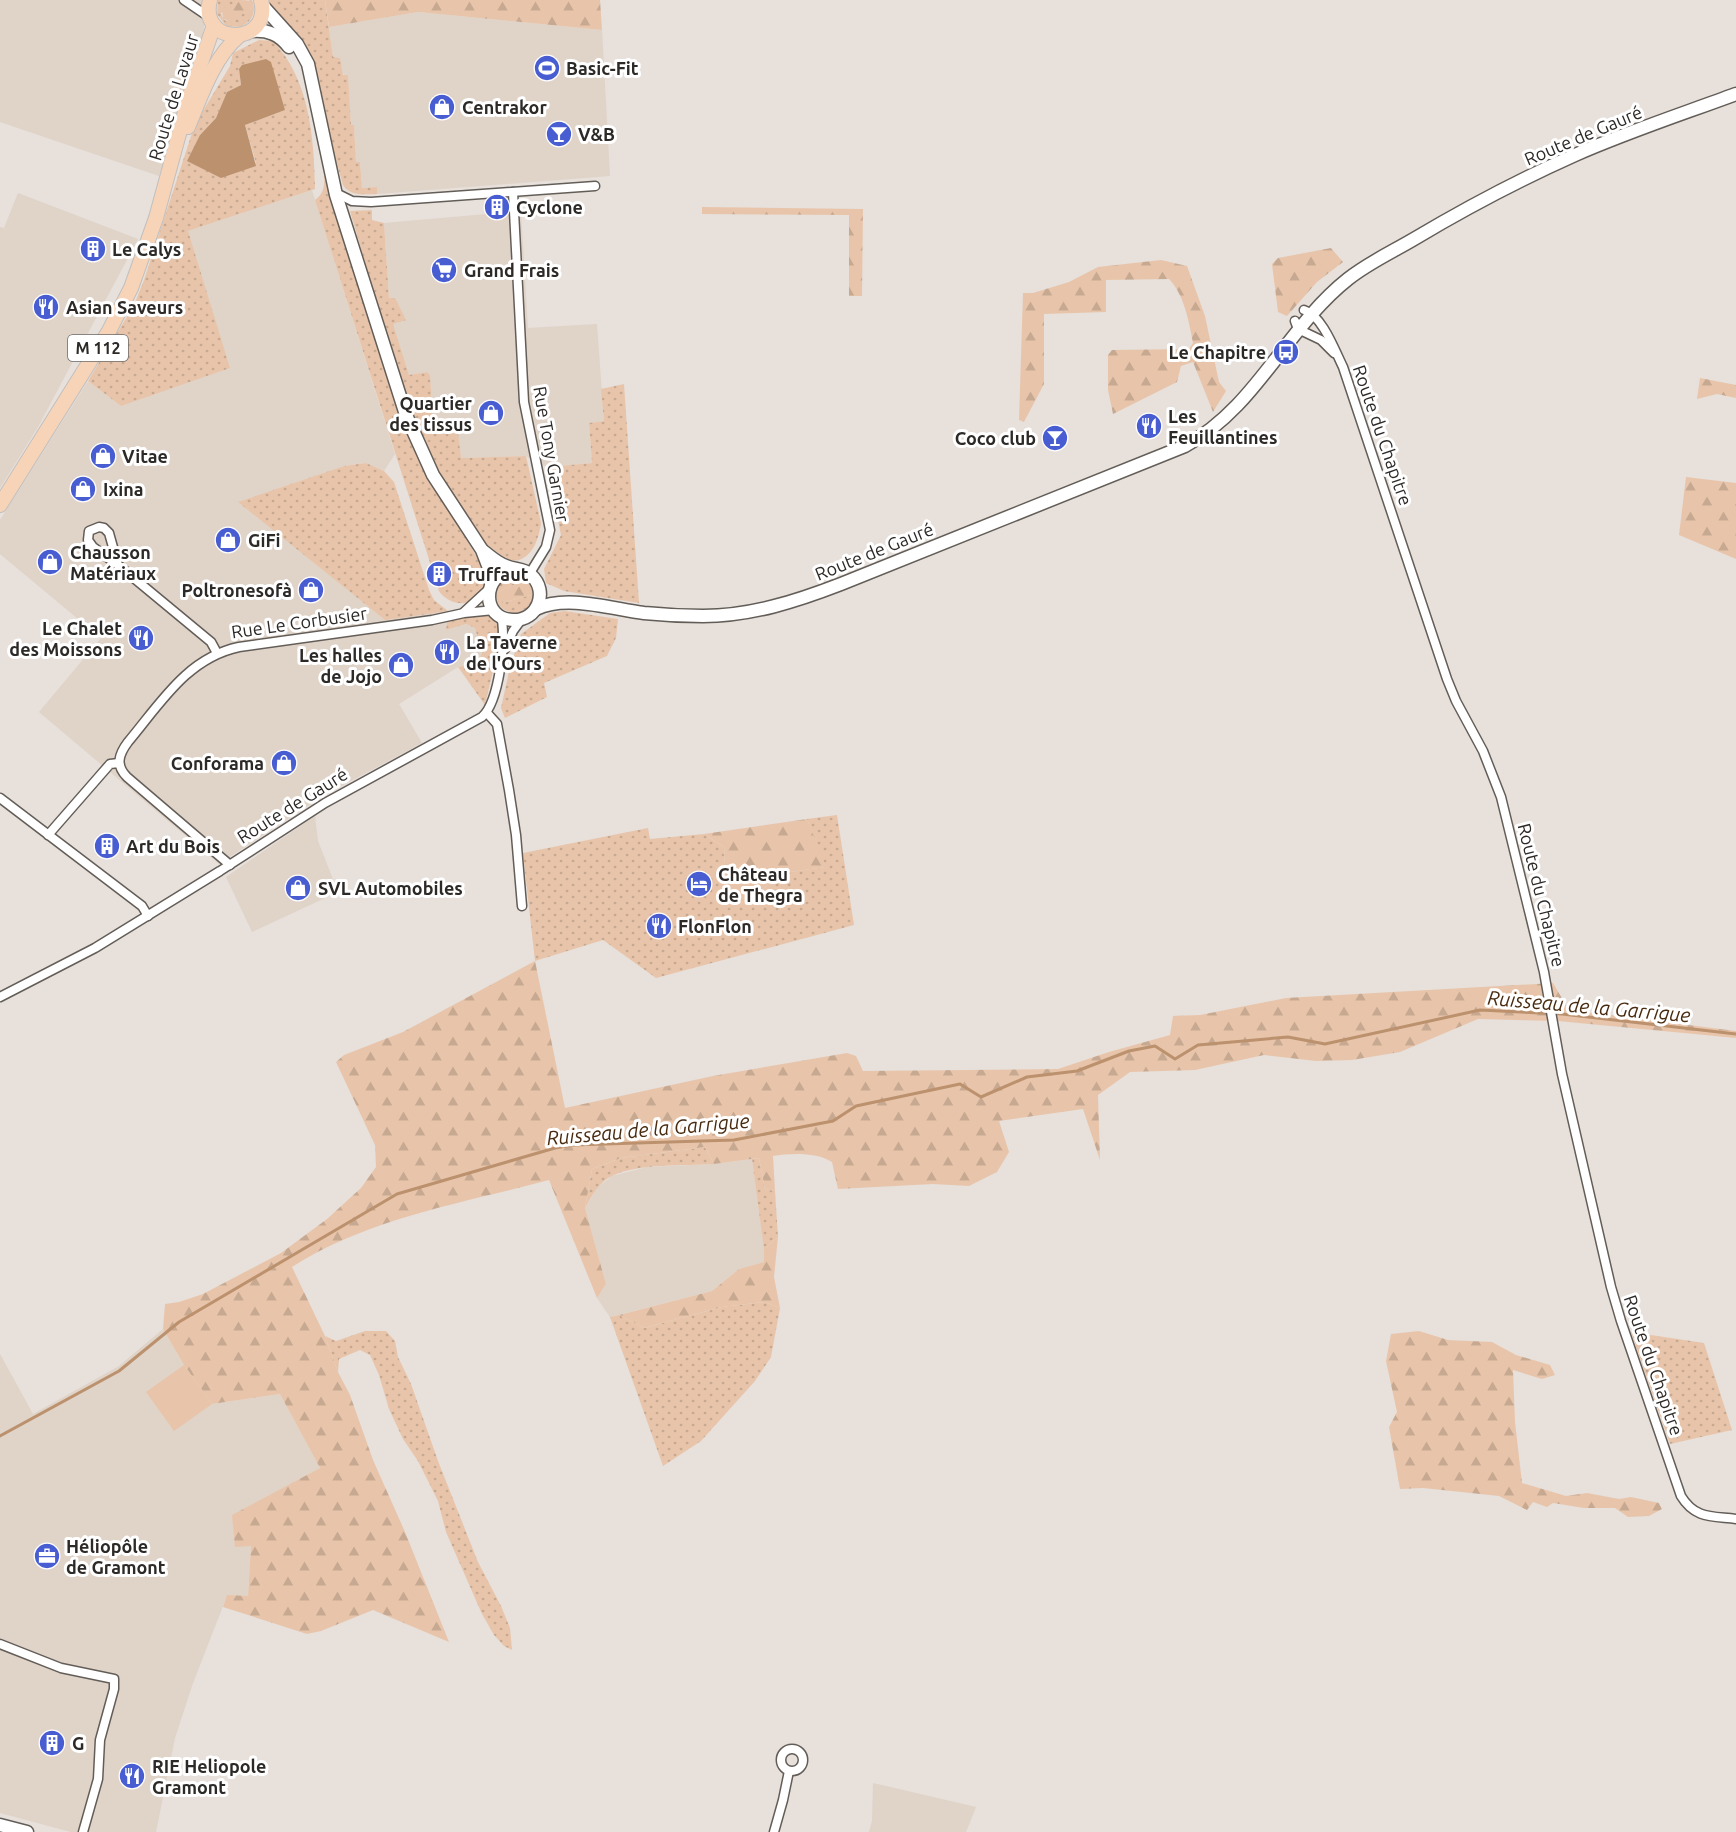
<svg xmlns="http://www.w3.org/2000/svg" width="1736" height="1832" viewBox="0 0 1736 1832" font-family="Ubuntu,sans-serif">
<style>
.built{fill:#e0d3c8}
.grass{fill:url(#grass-dots);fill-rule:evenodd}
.forest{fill:url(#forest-firs)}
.pitch{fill:#e8c5aa}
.water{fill:#bc916e}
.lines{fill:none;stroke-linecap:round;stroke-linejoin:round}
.stream{stroke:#bc916e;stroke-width:3}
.street-casing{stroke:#635d58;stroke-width:11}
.secondary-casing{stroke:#635d58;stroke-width:15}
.primary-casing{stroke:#c0bfbe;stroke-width:16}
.street{stroke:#fff;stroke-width:8}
.secondary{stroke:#fff;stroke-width:12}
.primary{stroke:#f7d4b8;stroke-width:14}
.labels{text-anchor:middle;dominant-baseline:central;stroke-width:6;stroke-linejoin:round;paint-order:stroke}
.shield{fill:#fff;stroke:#6b6968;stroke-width:1.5}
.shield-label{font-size:16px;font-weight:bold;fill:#2c2927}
.poi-label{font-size:18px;font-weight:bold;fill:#2c2927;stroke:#fff;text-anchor:start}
.street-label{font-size:18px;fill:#2c2927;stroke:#fff}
.water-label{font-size:20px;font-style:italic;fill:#492b0f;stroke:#fff}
</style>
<defs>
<pattern id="grass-dots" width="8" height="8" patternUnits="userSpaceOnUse" patternTransform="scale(1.5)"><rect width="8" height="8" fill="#e8c5aa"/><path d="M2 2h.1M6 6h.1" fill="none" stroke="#c7a992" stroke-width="1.8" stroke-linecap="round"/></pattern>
<pattern id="forest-firs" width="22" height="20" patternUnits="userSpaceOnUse" patternTransform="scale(1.5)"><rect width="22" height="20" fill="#e8c5aa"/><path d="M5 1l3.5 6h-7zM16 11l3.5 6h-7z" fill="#c7a992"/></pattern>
</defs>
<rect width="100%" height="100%" fill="#e7e0db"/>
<g class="built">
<path d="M0,0H204L200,16L204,24L203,37L159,176L0,122Z"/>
<path d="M418,12L602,30L610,176L377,194V187L362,188L360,162H356L354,126H351L348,75H344L333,58L329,27Z"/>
<path d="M312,190L395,454L384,471L366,463L344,466L239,502L384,619L448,611L446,630L466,624L475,628L482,653L478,662L458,667L399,704L422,743L323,796L219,864L39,712L101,638L0,554V520L88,381L121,406L188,231Z"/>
<path d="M18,193L138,239L38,427L0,488V227L4,228Z"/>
<path d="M521,211L528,328L597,324L604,421L589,423L592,463L547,467L526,456L461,458L434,434L430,376L427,372L409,375L392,323L406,319L389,298L384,223Z"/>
<path d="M315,816L318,841L338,892L252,932L226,877Z"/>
<path d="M752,1159L766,1258L764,1262L739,1269L712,1291L610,1317L597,1298L606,1284L585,1208L598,1187L612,1176L647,1167L714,1164Z"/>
<path d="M163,1329L184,1365L212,1404L280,1394L320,1468L232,1516L251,1546L248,1596H227L193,1683L175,1738L156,1832H71L0,1813V1354L33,1414L119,1366Z"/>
<path d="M873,1783L976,1807L966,1832H869L872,1821Z"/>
</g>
<g class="grass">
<path d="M218,0H244L221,13L223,19L226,21L252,9L249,0H252C257,12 252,22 240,27L226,26L217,14Z"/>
<path d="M269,0H325L333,57L340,58L343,75H348L351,125H354L356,162H360L362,188L377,187V194C365,194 351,197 343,185L328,132L319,84L310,55L293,31L271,8Z"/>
<path d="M259,40L273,41C310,80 314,138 315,189L188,231L230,368L121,406L88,381L134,305L144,280L195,124L230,66L233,53ZM239,69L285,110L245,125L256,163L200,135L216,118L227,92L241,85Z"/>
<path d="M324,166L334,206L389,384L413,448L485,571C485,577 486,584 483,590C474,609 449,606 439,591L315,200C327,192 324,179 324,166Z"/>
<path d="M372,210V220L384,223L389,298H395L406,320L393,324L409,375L427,372L430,375L434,434L458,433L461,458L526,456L541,523C539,537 534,555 519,560C506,563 500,553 491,548C479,540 469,523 460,510C402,420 381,313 350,211Z"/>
<path d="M624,384L639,603L564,591L546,583L544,569L561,535L547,467L592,463L589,423L604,421L601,389Z"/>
<path d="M366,463L384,471L394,482L429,590L434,600L448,611L385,620L238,502L344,466Z"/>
<path d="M511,575L521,576L529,582L516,584L495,593L502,580Z"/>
<path d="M534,594L530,605C520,616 507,615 498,604Z"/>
<path d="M565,611L618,619L616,638L607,656L544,683L547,697L505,718L501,708L510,667L521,634L550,613Z"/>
<path d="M479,613L490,615L498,626L500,641L485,705L458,667L478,662L482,653L475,628L466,624L446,630L447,622Z"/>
<path d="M837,815L854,925L656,978L603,940L535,961L523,853L648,828L650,839L704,834L724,847L727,899L759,895L776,874L825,867L807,819Z"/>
<path d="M705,1147L714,1164C685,1166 638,1163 612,1176C599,1182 592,1196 585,1208L592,1169L621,1158Z"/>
<path d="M759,1158L765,1189L775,1191L778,1237L764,1249L752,1159Z"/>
<path d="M765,1302L780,1308L771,1357L755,1381L701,1441L663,1466L610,1317L619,1315L644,1328L722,1307Z"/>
<path d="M365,1331H386L395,1341L398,1357L411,1384L438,1461L478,1562L501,1606L510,1628L512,1650L504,1646L494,1635L482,1614L446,1532L438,1501L418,1461L403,1439L389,1409L379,1375L370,1355L360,1350L339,1359L338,1372L325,1336L336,1341Z"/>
<path d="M1631,1332L1704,1343L1732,1430L1670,1444Z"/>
</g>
<g class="forest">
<path d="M244,0L250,1L252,9L230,21L223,19L222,9Z"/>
<path d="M325,0H600L602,30L418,12L329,27Z"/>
<path d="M702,207L863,209L862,296H849V215L702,214Z"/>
<path d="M1331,248L1343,262L1317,282L1287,316L1278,312L1272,264L1278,258Z"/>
<path d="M1161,260L1187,266L1205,316L1219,382L1226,391L1213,412L1193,362L1181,366L1177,382L1113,414L1108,390V355L1112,350L1189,349L1193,343C1189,322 1184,294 1169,279L1106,280V312L1044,314V384L1024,422L1019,420L1023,293H1033L1069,282L1098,267Z"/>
<path d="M1700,378L1736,385V398L1717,394L1697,399Z"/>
<path d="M1686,477L1736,483V559L1679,535Z"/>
<path d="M529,582L534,594L498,604L495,593L516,584Z"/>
<path d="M807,819L826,867L776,874L759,895L727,900L724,847L704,834Z"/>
<path d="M535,961L565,1108L713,1076L847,1053L856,1056L863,1071L1058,1069L1109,1052L1170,1035L1173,1016L1200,1015L1286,998L1553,983L1569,1010L1736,1031V1038L1558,1021L1478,1019L1400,1052L1352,1060L1316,1061L1264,1055L1195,1070L1130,1072L1098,1095L1100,1160L1083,1109L999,1121L1009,1152L997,1172L969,1186L933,1184L838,1189L832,1162C817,1152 790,1153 773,1156L775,1191L765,1189L759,1158L714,1164L705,1147L621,1158L592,1169L585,1208L606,1284L597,1298L549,1180C463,1203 368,1218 292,1267L325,1336L338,1372L350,1395L373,1460L405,1532L449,1642L373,1610L321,1631L307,1634L223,1607L227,1595L248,1596L251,1546L235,1547L232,1515L320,1468L280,1394L212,1404L184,1365L163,1329L165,1304L179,1302L203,1294L281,1253L327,1219L361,1188L376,1167L375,1145L336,1062L344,1055L403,1032Z"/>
<path d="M778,1237L774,1277L780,1308L765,1302L722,1307L644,1328L619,1315L712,1291L739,1269L764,1262V1249Z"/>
<path d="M1419,1331L1448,1340L1492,1342L1516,1355L1550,1365L1555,1375L1542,1379L1513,1370L1515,1422L1522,1483L1566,1496L1587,1493L1619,1499L1631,1497L1659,1503L1662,1509L1649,1516L1628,1517L1615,1508H1584L1553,1503L1547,1507L1533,1502L1527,1510L1499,1496L1423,1488L1400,1489L1389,1427L1397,1412L1386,1361L1391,1334Z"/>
</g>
<path class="pitch" d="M184,1365L212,1404L174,1431L146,1392Z"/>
<path class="water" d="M266,59L271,62L285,110L245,125L256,166L221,178L187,161L200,135L216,118L227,92L241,85L239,69L242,65Z"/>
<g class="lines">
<path class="stream" d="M0,1436L119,1371L179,1322L397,1194L555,1148L573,1145L734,1140L833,1121L856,1106L960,1084L981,1097L1027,1077L1077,1071L1129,1051L1155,1046L1175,1059L1198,1045L1288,1037L1325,1044L1480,1010L1562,1014L1736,1034"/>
<g class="street-casing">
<g id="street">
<path d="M184,0L209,17"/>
<path d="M513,192L524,402L550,530L546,547L530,573"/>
<path d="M336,195H340L352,201L371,202L595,186"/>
<path d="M1304,310C1322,315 1335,351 1343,367L1447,679L1456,701L1483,751L1501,797L1544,972L1562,1074L1611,1287L1621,1321L1681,1496C1695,1519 1712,1516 1736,1519"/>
<path d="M1295,321L1298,329L1321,340L1334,353"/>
<path d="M118,565L93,547L88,540L89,531L99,527L104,528L109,533L118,565L211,642L217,653"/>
<path d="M464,612L489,589"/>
<path d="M505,649L513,631L521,620"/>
<path d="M487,713L497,724L509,790L516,835L522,906"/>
<path d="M0,798L142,906L148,916"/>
<path d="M48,835L103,772L110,764L119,763"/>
<path d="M230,865L127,777C115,765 119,754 128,742C160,704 187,658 239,647L432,620L464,613L494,610"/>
<path d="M0,997L95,948L220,871L325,803L482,717C499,702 507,638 501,616"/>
<path d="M0,1644L61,1668L114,1679V1689L100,1740L98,1779L83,1832"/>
<circle cx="792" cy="1760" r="11"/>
<path d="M774,1832L783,1800L789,1771"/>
</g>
</g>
<g class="secondary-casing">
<g id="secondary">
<path d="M262,5L297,44L308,64L336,195L406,415L433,475L482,550L489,568L491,583"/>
<path d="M252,31C268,30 279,34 289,47"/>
<path d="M483,551C490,556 497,563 506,566C515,570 524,568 531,575C549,591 538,621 513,620C481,619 481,575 513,569"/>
<path d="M536,609C566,594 612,609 644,613C664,615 684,616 703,616C751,616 797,601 841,584L1185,446C1256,408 1286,328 1348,279C1368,263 1392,252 1414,239C1466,208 1519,180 1575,155C1627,132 1682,114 1736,94"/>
<path d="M0,1825L27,1832"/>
</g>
</g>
<g class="primary-casing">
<g id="primary">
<path d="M210,0C198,47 273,46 261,0"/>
<path d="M188,127C201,96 213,58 239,36"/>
<path d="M0,505L109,331L131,288L156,218L188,101L214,25"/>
</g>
</g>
<use href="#street" class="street"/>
<use href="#secondary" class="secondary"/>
<use href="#primary" class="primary"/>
</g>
<defs>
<g id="stadium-disc" transform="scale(1.35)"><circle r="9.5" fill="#475dd1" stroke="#fff"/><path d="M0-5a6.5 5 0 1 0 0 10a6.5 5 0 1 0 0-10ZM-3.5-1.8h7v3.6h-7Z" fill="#fff"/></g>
<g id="shop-disc" transform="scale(1.35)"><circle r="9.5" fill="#475dd1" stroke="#fff"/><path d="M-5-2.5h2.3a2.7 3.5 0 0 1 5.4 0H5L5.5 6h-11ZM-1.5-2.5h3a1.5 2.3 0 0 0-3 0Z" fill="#fff"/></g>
<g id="bar-disc" transform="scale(1.35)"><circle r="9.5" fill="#475dd1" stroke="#fff"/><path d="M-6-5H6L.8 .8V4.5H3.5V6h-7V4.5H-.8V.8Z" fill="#fff"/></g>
<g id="building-disc" transform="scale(1.35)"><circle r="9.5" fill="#475dd1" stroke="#fff"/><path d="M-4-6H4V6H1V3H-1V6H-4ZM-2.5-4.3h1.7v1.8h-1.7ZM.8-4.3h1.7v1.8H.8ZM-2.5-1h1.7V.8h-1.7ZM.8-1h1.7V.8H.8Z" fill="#fff"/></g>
<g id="supermarket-disc" transform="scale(1.35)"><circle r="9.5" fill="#475dd1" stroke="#fff"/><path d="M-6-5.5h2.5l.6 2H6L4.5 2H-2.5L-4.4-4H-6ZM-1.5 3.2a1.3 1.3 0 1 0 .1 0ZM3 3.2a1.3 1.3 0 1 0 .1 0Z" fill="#fff"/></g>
<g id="restaurant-disc" transform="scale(1.35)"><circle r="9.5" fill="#475dd1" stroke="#fff"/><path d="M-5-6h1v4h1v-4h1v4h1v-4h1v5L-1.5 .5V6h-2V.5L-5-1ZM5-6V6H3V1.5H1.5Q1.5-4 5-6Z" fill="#fff"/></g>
<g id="bus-disc" transform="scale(1.35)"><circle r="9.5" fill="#475dd1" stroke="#fff"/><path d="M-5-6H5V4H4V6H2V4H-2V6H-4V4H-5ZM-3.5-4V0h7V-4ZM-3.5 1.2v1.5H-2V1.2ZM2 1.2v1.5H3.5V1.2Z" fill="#fff"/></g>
<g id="hotel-disc" transform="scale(1.35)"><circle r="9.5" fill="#475dd1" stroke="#fff"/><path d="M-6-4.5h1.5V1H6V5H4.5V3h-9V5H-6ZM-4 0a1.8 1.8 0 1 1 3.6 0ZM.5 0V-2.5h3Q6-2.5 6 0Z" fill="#fff"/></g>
<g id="office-disc" transform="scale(1.35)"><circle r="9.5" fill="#475dd1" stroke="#fff"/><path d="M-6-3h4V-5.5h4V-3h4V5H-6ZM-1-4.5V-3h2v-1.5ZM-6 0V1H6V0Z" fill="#fff"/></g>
</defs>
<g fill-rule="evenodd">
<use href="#stadium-disc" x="547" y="68"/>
<use href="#shop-disc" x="442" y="107"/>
<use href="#bar-disc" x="559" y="134"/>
<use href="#building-disc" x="497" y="207"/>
<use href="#building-disc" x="93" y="249"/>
<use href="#supermarket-disc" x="444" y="270"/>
<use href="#restaurant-disc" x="46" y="307"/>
<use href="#bus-disc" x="1286" y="352"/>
<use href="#shop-disc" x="491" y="413"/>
<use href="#restaurant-disc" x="1149" y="426"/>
<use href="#bar-disc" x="1055" y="438"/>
<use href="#shop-disc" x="103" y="456"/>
<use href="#shop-disc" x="83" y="489"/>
<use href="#shop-disc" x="228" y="540"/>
<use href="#shop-disc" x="50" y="562"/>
<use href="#building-disc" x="439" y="574"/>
<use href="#shop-disc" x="311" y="590"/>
<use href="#restaurant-disc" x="141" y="638"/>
<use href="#restaurant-disc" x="447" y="652"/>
<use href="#shop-disc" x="401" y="665"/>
<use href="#shop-disc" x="284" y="763"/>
<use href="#building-disc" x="107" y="846"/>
<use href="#hotel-disc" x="699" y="884"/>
<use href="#shop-disc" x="298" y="888"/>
<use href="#restaurant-disc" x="659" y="926"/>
<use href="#office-disc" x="47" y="1556"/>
<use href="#building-disc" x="52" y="1743"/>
<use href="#restaurant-disc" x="132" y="1776"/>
</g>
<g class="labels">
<rect class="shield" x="68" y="335" width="60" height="26" rx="4.5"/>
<g class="shield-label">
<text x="98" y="348">M 112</text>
</g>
<g class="poi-label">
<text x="566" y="68">Basic-Fit</text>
<text x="462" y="107">Centrakor</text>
<text x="578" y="134">V&amp;B</text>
<text x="516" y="207">Cyclone</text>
<text x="112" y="249">Le Calys</text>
<text x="464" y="270">Grand Frais</text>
<text x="66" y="307">Asian Saveurs</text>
<text x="1266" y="352" text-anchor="end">Le Chapitre</text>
<text x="472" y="403" text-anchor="end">Quartier<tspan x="472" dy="21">des tissus</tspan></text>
<text x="1168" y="416">Les<tspan x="1168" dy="21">Feuillantines</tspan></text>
<text x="1036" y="438" text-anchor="end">Coco club</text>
<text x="122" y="456">Vitae</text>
<text x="103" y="489">Ixina</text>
<text x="248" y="540">GiFi</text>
<text x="70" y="552">Chausson<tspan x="70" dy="21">Matériaux</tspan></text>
<text x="458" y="574">Truffaut</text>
<text x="292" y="590" text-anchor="end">Poltronesofà</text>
<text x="122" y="628" text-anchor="end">Le Chalet<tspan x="122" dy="21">des Moissons</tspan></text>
<text x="466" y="642">La Taverne<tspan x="466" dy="21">de l'Ours</tspan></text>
<text x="382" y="655" text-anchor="end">Les halles<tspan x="382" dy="21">de Jojo</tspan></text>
<text x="264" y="763" text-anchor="end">Conforama</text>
<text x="126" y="846">Art du Bois</text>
<text x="718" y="874">Château<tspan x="718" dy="21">de Thegra</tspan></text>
<text x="318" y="888">SVL Automobiles</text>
<text x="678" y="926">FlonFlon</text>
<text x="66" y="1546">Héliopôle<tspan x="66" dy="21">de Gramont</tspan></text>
<text x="72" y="1743">G</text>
<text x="152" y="1766">RIE Heliopole<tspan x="152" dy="21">Gramont</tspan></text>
</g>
<g class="street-label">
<text transform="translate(173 97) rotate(-73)">Route de Lavaur</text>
<text transform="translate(1583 135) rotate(-23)">Route de Gauré</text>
<text transform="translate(1383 435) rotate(71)">Route du Chapitre</text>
<text transform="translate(552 454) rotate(80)">Rue Tony Garnier</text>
<text transform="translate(874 551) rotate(-22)">Route de Gauré</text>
<text transform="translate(299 622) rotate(-8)">Rue Le Corbusier</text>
<text transform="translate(292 805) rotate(-32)">Route de Gauré</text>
<text transform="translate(1542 895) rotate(76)">Route du Chapitre</text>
<text transform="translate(1654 1365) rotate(71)">Route du Chapitre</text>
</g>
<g class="water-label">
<text transform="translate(1589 1006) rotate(5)">Ruisseau de la Garrigue</text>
<text transform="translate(648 1129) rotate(-5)">Ruisseau de la Garrigue</text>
</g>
</g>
</svg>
